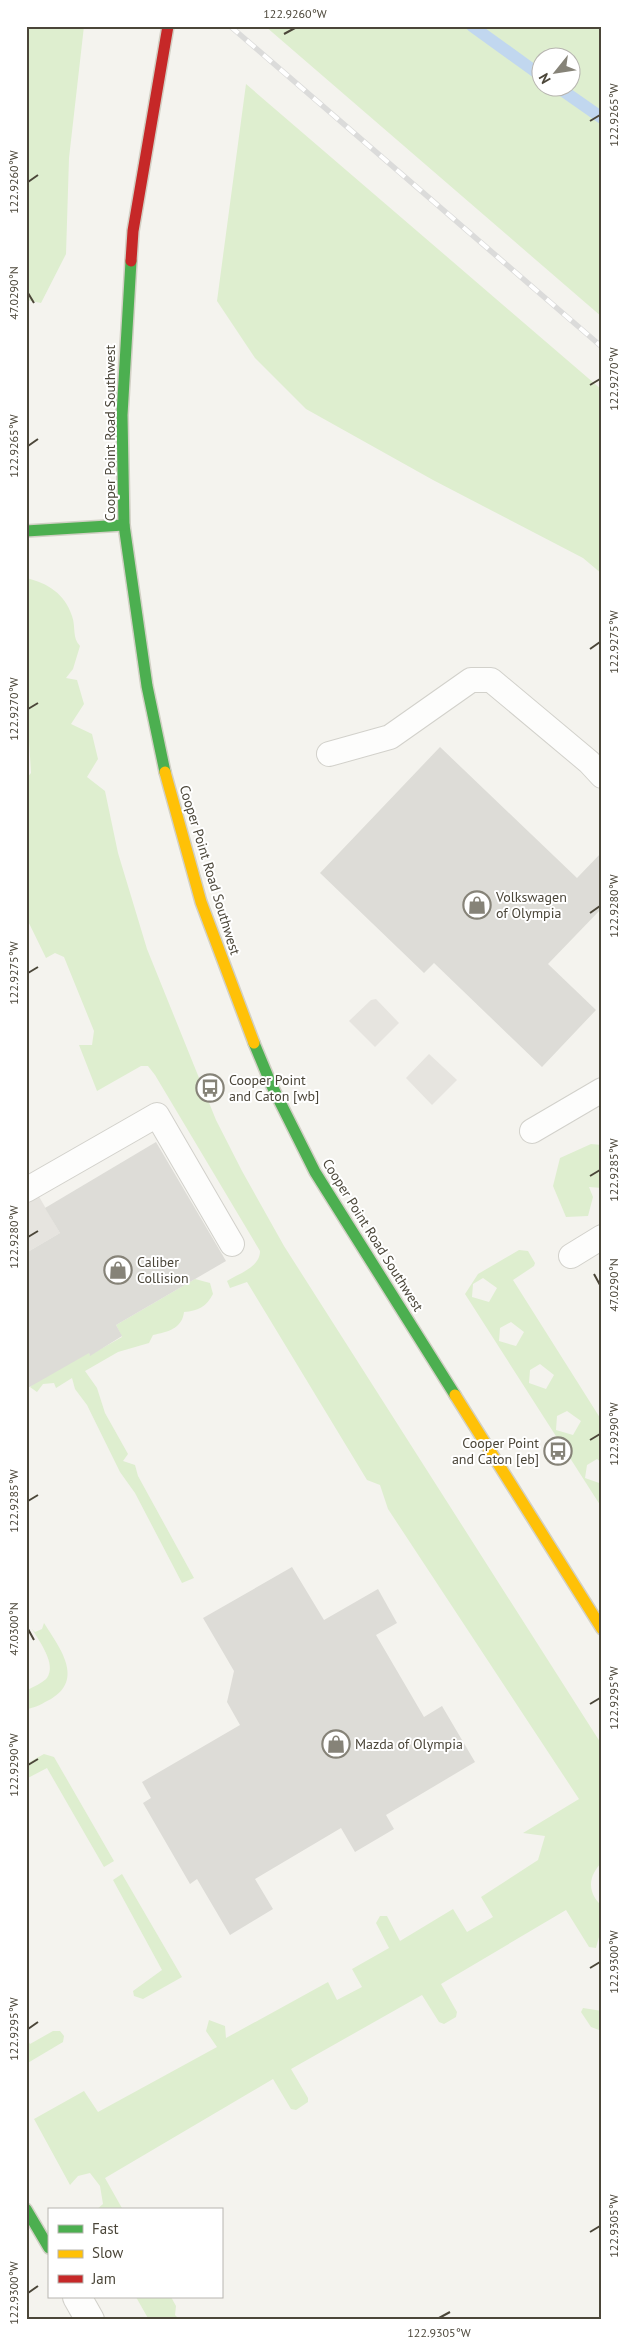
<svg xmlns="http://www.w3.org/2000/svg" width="628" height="2346" viewBox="0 0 628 2346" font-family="'PT Sans',sans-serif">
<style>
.green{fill:#deeecf;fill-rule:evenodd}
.parking{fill:#e6e4df}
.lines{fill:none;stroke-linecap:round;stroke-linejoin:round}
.stream{stroke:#c1d7ef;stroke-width:12}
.building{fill:#dddcd7}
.lane-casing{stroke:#d2d1cb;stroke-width:26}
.street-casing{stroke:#d2d1cb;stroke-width:30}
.fast-casing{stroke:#d2d0c5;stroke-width:14}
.slow-casing{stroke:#d2d0c5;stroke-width:14}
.jam-casing{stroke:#d2d0c5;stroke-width:14}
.lane{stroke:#fdfdfc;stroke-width:24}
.street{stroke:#fdfdfc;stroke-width:28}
.fast{stroke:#4caf50;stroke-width:11}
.slow{stroke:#ffc107;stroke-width:11}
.jam{stroke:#c62828;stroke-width:11}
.rail-casing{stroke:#dbdbda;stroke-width:5.5}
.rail{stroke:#fff;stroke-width:4;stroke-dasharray:11;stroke-linecap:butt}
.ticks{fill:none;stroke:#4b4639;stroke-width:2}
.labels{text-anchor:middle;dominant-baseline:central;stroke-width:4;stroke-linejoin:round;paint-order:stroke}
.street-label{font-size:14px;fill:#4b4639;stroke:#fff}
.poi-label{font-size:14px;fill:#4b4639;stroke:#fff;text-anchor:start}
.neatline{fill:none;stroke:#4b4639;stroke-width:2}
.ticks-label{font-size:12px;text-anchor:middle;fill:#4b4639}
</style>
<rect width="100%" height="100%" fill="#f4f3ee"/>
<g class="green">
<path d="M26,26H84L69,158L66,254L41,303L26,300Z"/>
<path d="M265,26H602V317ZM540,58H570V88H540Z"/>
<path d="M246,84L602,390V574L583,558L433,480L306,409L255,358L217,301Z"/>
<path d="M26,578C48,583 65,594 72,616C76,627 72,638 80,646L73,669L66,678L77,680L84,704L71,724L92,734L98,759L87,777L105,791L118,853L147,949L216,1120L242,1171L284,1246L602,1745V1862C592,1872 587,1885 595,1898C597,1901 601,1905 602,1908C605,1920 599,1936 596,1948L589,1947L566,1910L441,1984L457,2012L456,2017L444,2024L439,2022L422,1995L291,2069L308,2098V2102L296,2110L291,2109L273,2079L105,2178L123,2210H96L103,2204L100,2186L90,2173L78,2176L70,2185L34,2119L84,2091L98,2112L217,2047L206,2031L209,2020L225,2026L226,2038L328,1982L337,2000L362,1987L352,1969L389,1948L376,1923L380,1916H387L400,1941L453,1909L467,1932L493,1917L481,1897L538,1860L545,1836L523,1833L579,1799L388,1509L380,1485L367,1480L247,1282L230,1288L227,1281C240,1273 260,1267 260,1251L155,1075L148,1066H141L97,1091L79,1045H92L94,1031L64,957L55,953L46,958L26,917V779L31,773L26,690Z"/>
<path d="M591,1144L602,1145V1188L589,1187L593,1197L588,1216L566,1217L553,1186L560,1158Z"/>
<path d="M519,1250L528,1251L535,1263L534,1266L513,1280L602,1421V1463L597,1459L587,1465L585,1478L602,1484V1508L465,1294L478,1274ZM483,1278L497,1288L489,1302L472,1297L473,1284ZM511,1322L524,1332L516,1346L499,1341L500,1328ZM540,1364L554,1375L546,1389L529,1383L530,1370ZM567,1411L581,1421L573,1435L556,1430L557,1416Z"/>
<path d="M195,1279L210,1283L213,1294C206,1307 198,1311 184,1312C182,1329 167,1332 153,1335L149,1343L118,1352L85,1371L97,1388L105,1413L128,1454L123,1461L135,1465L138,1476L194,1578L182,1583L135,1493L120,1472L87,1405L75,1389L72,1378L56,1388L54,1383L43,1384L37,1392L30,1387L84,1346L90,1355L122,1337L116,1325Z"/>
<path d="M44,1623C59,1647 85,1679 51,1699C43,1703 36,1708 26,1709V1691C32,1687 43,1683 47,1678C57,1664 39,1641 32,1629L35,1632L42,1629Z"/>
<path d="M44,1754L54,1757L114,1861L104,1867L47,1768L26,1779V1764Z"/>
<path d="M122,1874L182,1977L143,1999L134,1996L133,1991L162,1970L113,1880Z"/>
<path d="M583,2008L602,2011V2028L599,2030L591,2027L581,2012Z"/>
<path d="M53,2031H60L64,2036L63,2042L26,2064V2038L30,2044Z"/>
<path d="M136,2297H171L176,2306L175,2315L180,2320H149Z"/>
</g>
<g class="parking">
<path d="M376,999L399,1023L375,1047L349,1021L371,1000Z"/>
<path d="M429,1054L457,1080L432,1105L406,1078Z"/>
<path d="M26,1174L60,1233L26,1253Z"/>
</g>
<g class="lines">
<g class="stream">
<path d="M472,26L540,75"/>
<path d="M559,88L602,118"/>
</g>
</g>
<g class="building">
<path d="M440,747L577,878L602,852V908L548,964L596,1010L542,1067L434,963L424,973L320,873Z"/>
<path d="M156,1142L226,1261L116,1325L122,1336L90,1356L89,1353L26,1389V1253L60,1233L45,1208Z"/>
<path d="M292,1567L324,1620L378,1589L397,1623L376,1635L424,1717L442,1706L475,1762L386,1815L394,1829L355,1852L341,1828L255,1879L273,1909L230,1935L197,1879L190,1884L143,1803L151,1798L142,1782L240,1725L227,1702L234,1671L203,1618Z"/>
</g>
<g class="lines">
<g class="lane-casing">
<g id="lane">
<path d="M329,754L390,737L471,680H491L589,762L602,776"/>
<path d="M532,1131L602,1090"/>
<path d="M26,1190L157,1115L232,1244"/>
<path d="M571,1256L602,1237"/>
</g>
</g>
<g class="street-casing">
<path id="street" d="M77,2297L90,2320"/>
</g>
<g class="fast-casing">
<g id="fast">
<path d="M131,261L122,415L124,525L147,686L165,772"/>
<path d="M26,531L124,525"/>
<path d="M254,1043L271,1084L315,1172L455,1395"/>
<path d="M26,2209L49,2248"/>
</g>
</g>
<g class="slow-casing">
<g id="slow">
<path d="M165,772L201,902L254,1043"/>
<path d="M455,1395L602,1629"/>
</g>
</g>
<g class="jam-casing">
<path id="jam" d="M131,261L133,231L168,26"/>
</g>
<use href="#lane" class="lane"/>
<use href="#street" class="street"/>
<use href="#fast" class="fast"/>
<use href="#slow" class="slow"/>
<use href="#jam" class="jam"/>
<g class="rail-casing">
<path id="rail" d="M230,26L602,347"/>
</g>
<use href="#rail" class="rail"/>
</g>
<path class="ticks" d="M284,34L295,28M590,121L600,115M28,182L38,175M28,293L34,303M590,385L600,379M28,446L38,439M590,649L600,642M28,709L38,703M590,913L600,906M28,973L38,967M590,1176L600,1170M28,1237L38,1231M594,1274L600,1285M590,1440L600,1434M28,1501L38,1495M28,1629L34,1640M590,1704L600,1698M28,1765L38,1759M590,1968L600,1962M28,2029L38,2022M590,2232L600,2226M28,2293L38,2286M439,2318L450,2312"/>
<defs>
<g id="shop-ring" transform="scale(1.4375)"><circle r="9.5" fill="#fff" stroke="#868378" stroke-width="1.5"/><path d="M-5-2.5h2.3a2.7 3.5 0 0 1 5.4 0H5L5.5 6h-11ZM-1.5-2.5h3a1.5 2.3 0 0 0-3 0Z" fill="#868378"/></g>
<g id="bus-ring" transform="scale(1.4375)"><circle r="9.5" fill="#fff" stroke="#868378" stroke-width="1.5"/><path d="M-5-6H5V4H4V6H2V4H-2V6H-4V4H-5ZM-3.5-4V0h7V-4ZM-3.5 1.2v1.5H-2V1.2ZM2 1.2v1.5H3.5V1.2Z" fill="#868378"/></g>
</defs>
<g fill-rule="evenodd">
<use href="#shop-ring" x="477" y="905"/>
<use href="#bus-ring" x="210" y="1088"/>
<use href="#shop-ring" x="118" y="1270"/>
<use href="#bus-ring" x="558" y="1451"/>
<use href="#shop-ring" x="336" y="1744"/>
</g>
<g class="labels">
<g class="street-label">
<text transform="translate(110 433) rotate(-90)">Cooper Point Road Southwest</text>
<text transform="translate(210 870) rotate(73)">Cooper Point Road Southwest</text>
<text transform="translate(373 1235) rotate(58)">Cooper Point Road Southwest</text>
</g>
<g class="poi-label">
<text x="496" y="897">Volkswagen<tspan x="496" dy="16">of Olympia</tspan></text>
<text x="229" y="1080">Cooper Point<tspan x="229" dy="16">and Caton [wb]</tspan></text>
<text x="137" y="1262">Caliber<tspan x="137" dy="16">Collision</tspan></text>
<text x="539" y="1443" text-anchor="end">Cooper Point<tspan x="539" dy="16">and Caton [eb]</tspan></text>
<text x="355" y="1744">Mazda of Olympia</text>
</g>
</g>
<rect width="628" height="2346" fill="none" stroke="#ffffff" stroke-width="55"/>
<rect x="48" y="2208" width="175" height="90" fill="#ffffff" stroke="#b7b5b0"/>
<rect x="58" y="2225" width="25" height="8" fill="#4caf50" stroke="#b7b5b0"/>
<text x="92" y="2234" font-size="15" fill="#4b4639">Fast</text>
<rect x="58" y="2250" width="25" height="8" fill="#ffc107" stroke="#b7b5b0"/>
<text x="92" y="2258" font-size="15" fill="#4b4639">Slow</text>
<rect x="58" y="2275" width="25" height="8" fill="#c62828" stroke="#b7b5b0"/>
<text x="92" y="2284" font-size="15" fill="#4b4639">Jam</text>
<g transform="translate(556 72) rotate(240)"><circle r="24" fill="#ffffff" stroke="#b7b5b0"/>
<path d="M0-4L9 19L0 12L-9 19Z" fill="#868378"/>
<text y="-8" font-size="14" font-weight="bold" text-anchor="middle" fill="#4b4639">N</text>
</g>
<rect x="28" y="28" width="572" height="2290" class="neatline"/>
<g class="ticks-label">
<text x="295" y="18">122.9260°W</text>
<text transform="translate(614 115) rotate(-90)" y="4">122.9265°W</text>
<text transform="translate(14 182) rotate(-90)" y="4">122.9260°W</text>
<text transform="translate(14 293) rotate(-90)" y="4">47.0290°N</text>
<text transform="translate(614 379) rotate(-90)" y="4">122.9270°W</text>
<text transform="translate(14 446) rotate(-90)" y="4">122.9265°W</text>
<text transform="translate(614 642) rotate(-90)" y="4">122.9275°W</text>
<text transform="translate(14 709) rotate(-90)" y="4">122.9270°W</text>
<text transform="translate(614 906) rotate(-90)" y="4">122.9280°W</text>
<text transform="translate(14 973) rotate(-90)" y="4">122.9275°W</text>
<text transform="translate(614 1170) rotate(-90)" y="4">122.9285°W</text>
<text transform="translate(14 1237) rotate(-90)" y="4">122.9280°W</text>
<text transform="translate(614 1285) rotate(-90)" y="4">47.0290°N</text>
<text transform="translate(614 1434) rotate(-90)" y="4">122.9290°W</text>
<text transform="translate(14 1501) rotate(-90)" y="4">122.9285°W</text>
<text transform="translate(14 1629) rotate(-90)" y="4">47.0300°N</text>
<text transform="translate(614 1698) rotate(-90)" y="4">122.9295°W</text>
<text transform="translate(14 1765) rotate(-90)" y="4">122.9290°W</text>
<text transform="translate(614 1962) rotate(-90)" y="4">122.9300°W</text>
<text transform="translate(14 2029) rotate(-90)" y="4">122.9295°W</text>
<text transform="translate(614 2226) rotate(-90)" y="4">122.9305°W</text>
<text transform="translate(14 2293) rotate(-90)" y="4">122.9300°W</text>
<text x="439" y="2337">122.9305°W</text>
</g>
</svg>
